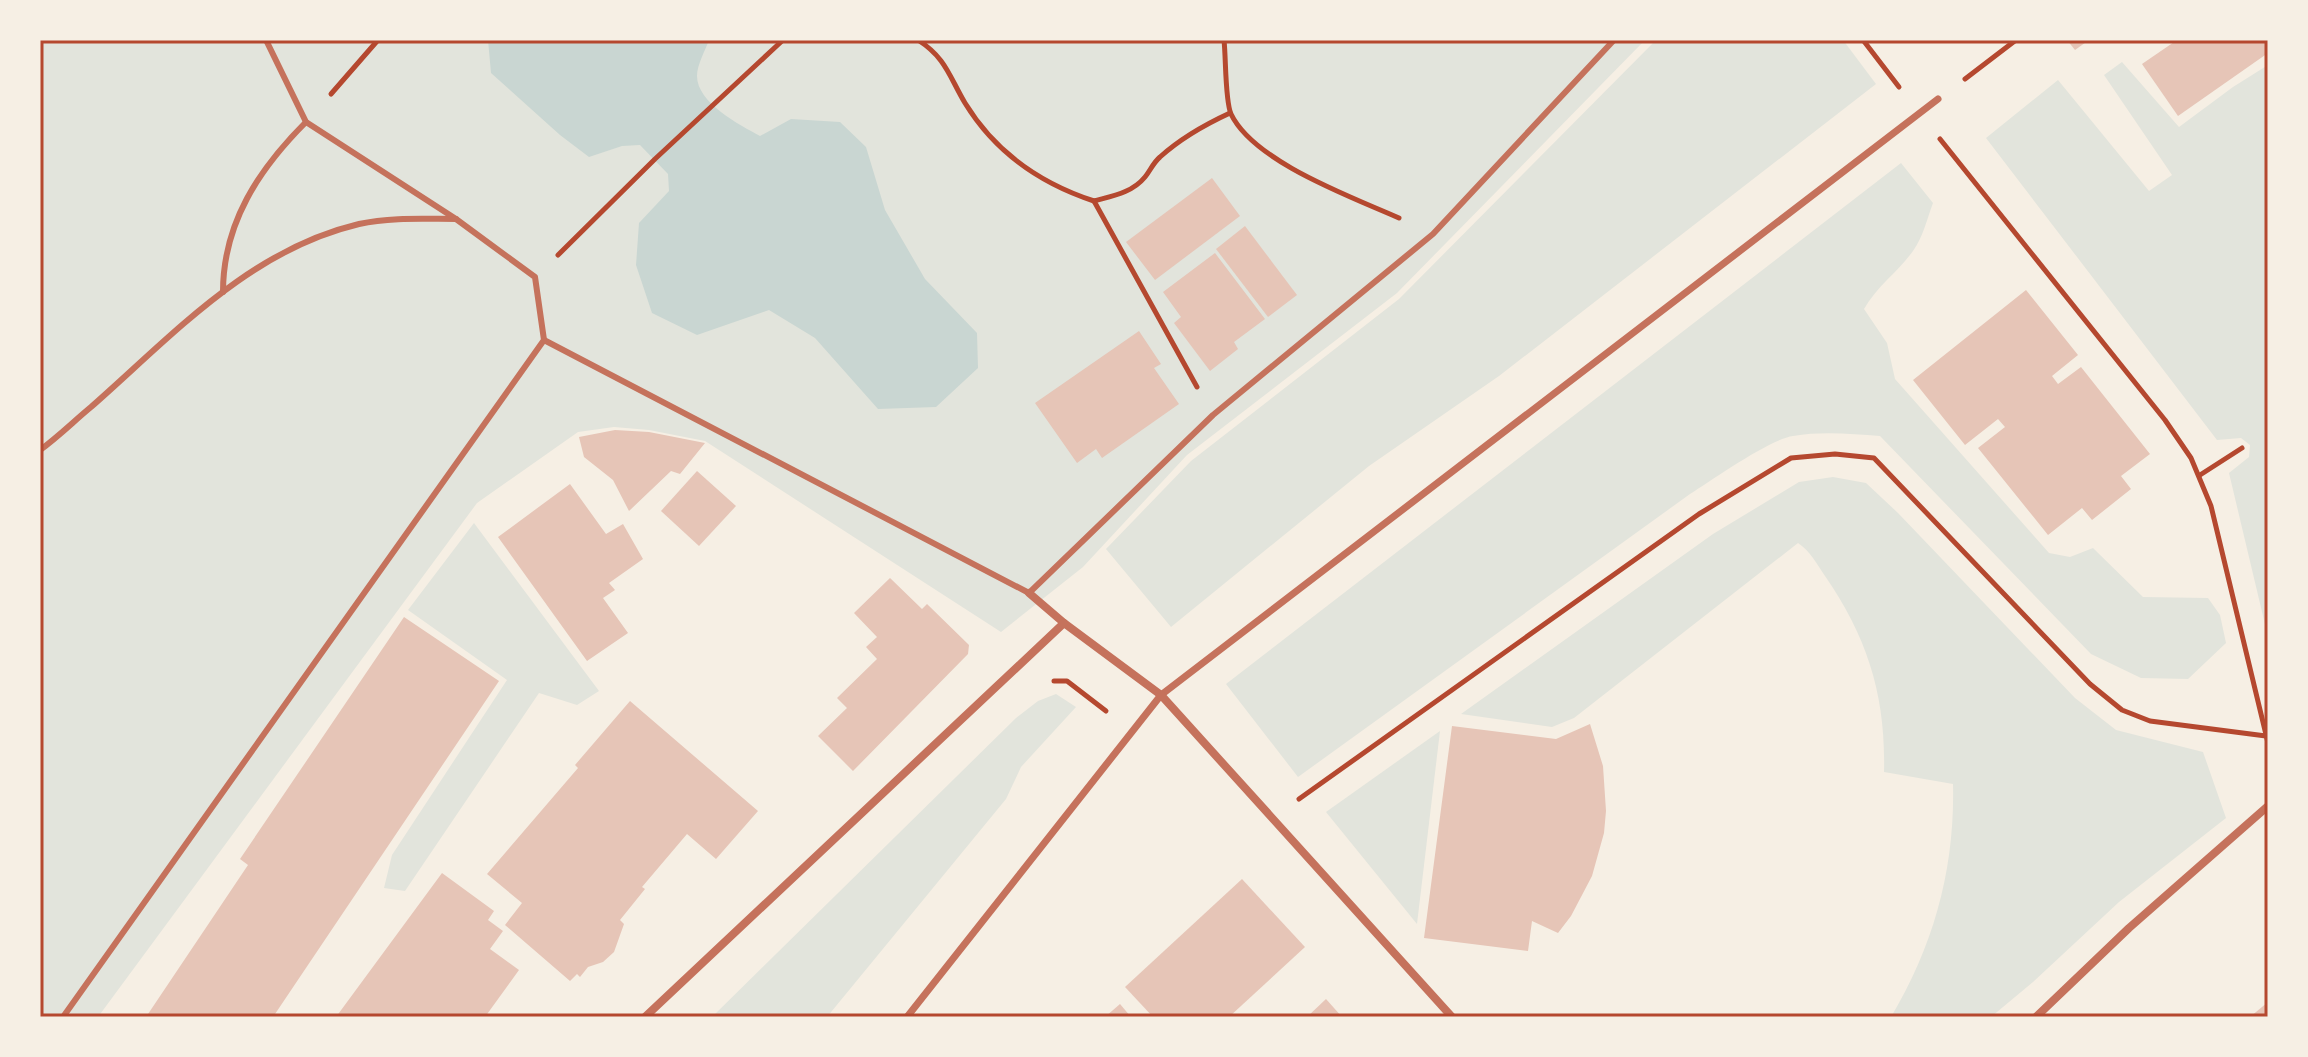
<svg xmlns="http://www.w3.org/2000/svg" width="2308" height="1057" viewBox="0 0 2308 1057" font-family="'IBM Plex Sans',sans-serif">
<style>
.green{fill:#e2e4dc}
.water{fill:#c9d6d2}
.building{fill:#e6c5b7}
.lines{fill:none;stroke-linecap:round;stroke-linejoin:round}
.path{stroke:#b5482f;stroke-width:5}
.service{stroke:#c5725c;stroke-width:6}
.pedestrian{stroke:#c5725c;stroke-width:7}
.minor{stroke:#c5725c;stroke-width:8}
.neatline{fill:none;stroke:#b5482f;stroke-width:3}
</style>
<rect width="100%" height="100%" fill="#f6efe4"/>
<g class="green">
<path d="M40,40H1645L1397,293L1187,455L1083,567L1001,632L705,441L649,430L614,427L578,432L477,503L98,1017H40Z"/>
<path d="M1656,40H1843L1876,84L1499,376L1369,466L1171,627L1106,549L1191,461L1399,299Z"/>
<path d="M2122,62L2179,127L2233,87L2268,65V637L2229,473L2249,457L2250,445L2241,438L2217,440L1986,138L2058,80L2149,191L2172,175L2104,75Z"/>
<path d="M1901,163L1933,203C1927,219 1923,237 1913,251C1898,272 1877,286 1864,309L1887,343L1895,379L2049,553L2070,557L2093,548L2143,597L2208,598L2220,615L2226,643L2188,679L2141,678L2091,654L1880,436C1852,434 1822,431 1793,436C1770,439 1712,480 1690,494L1298,777L1226,684Z"/>
<path d="M1833,477L1866,483L1898,513L2075,698L2116,730L2203,752L2226,818L2119,902L2033,982L1991,1017H1891C1934,945 1955,868 1953,784L1884,772C1886,697 1868,638 1825,576C1817,564 1810,551 1798,543L1574,718L1552,727L1461,714L1713,534L1799,482Z"/>
<path d="M474,523L599,691L577,705L539,693L405,891L384,888L392,855L507,680L408,610Z"/>
<path d="M1056,694L1076,707L1021,767L1006,799L827,1017H712L1016,718L1038,701Z"/>
<path d="M1440,731L1417,924L1326,812Z"/>
</g>
<path class="water" d="M488,40H709C705,51 697,65 697,76C697,103 740,125 760,136L791,119L840,122L866,147L885,210L925,279L977,333L978,368L936,407L878,409L815,338L769,310L697,335L652,313L636,265L639,223L669,191L668,174L640,145L622,146L589,157L560,135L491,73Z"/>
<g class="building">
<path d="M2067,40H2089L2075,50Z"/>
<path d="M2177,40H2268V53L2178,116L2142,64Z"/>
<path d="M1212,178L1240,216L1155,280L1126,242Z"/>
<path d="M1245,226L1297,295L1268,317L1216,249Z"/>
<path d="M1215,253L1265,319L1234,342L1238,349L1210,371L1174,323L1181,317L1163,292Z"/>
<path d="M2026,290L2078,355L2052,376L2058,384L2081,367L2150,454L2121,476L2131,489L2092,520L2082,508L2048,535L1978,448L2005,427L1998,419L1965,445L1913,380Z"/>
<path d="M1139,331L1161,364L1154,368L1179,404L1102,458L1096,449L1077,463L1035,403Z"/>
<path d="M615,430L649,432L705,443L680,474L671,471L629,511L613,480L584,457L579,437Z"/>
<path d="M697,471L736,506L699,546L661,511Z"/>
<path d="M570,484L606,534L623,524L643,559L609,583L615,590L603,598L628,633L587,661L498,537Z"/>
<path d="M890,578L922,609L927,604L969,645L968,654L853,771L818,736L847,708L837,698L877,659L866,647L877,637L854,613Z"/>
<path d="M404,617L499,681L273,1017H146L248,865L240,859Z"/>
<path d="M630,701L758,811L716,859L687,834L642,887L645,889L620,920L624,924L614,952L603,962L588,967L580,977L577,974L570,981L505,925L522,903L487,874L578,768L575,765Z"/>
<path d="M1590,724L1603,766L1606,811L1604,833L1592,876L1571,916L1558,933L1532,921L1528,951L1424,938L1452,726L1556,739Z"/>
<path d="M442,873L494,911L488,920L503,931L490,949L519,970L485,1017H336Z"/>
<path d="M1242,879L1305,947L1229,1017H1153L1125,987Z"/>
<path d="M1326,999L1342,1017H1307Z"/>
<path d="M2268,1002V1017H2250Z"/>
<path d="M1120,1004L1131,1017H1105Z"/>
</g>
<g class="lines">
<g class="path">
<path d="M918,40C946,58 949,76 965,103C995,152 1039,183 1094,201L1197,387"/>
<path d="M1224,40C1226,58 1225,101 1231,114C1254,162 1352,197 1399,218"/>
<path d="M1863,40L1899,87"/>
<path d="M1965,79L2016,40"/>
<path d="M331,94L378,40"/>
<path d="M1940,139L2165,420L2191,458L2211,506L2268,743"/>
<path d="M1094,201C1112,196 1132,193 1145,177C1150,171 1153,163 1160,157C1181,138 1204,125 1230,113"/>
<path d="M558,255L655,159L783,40"/>
<path d="M2200,475L2242,448"/>
<path d="M1054,681H1067L1106,711"/>
<path d="M1299,799L1699,514L1791,458L1835,454L1874,458L2090,684L2122,710L2150,721L2266,736"/>
</g>
<g class="service">
<path d="M223,292C223,223 259,169 306,122"/>
<path d="M544,340L1029,593L1213,415L1433,234L1614,40"/>
<path d="M40,450C58,437 74,421 91,407C173,335 249,250 359,224C390,217 424,219 456,219"/>
<path d="M63,1017L544,340L535,277L456,219L306,122L266,40"/>
</g>
<path class="pedestrian" d="M907,1017L1161,695L1938,99"/>
<g class="minor">
<path d="M1029,593L1064,623L1161,695L1452,1017"/>
<path d="M645,1017L1064,623"/>
<path d="M2036,1017L2129,928L2268,806"/>
</g>
</g>
<rect width="2308" height="1057" fill="none" stroke="#f6efe4" stroke-width="84"/>
<rect x="42" y="42" width="2224" height="973" class="neatline"/>
</svg>
